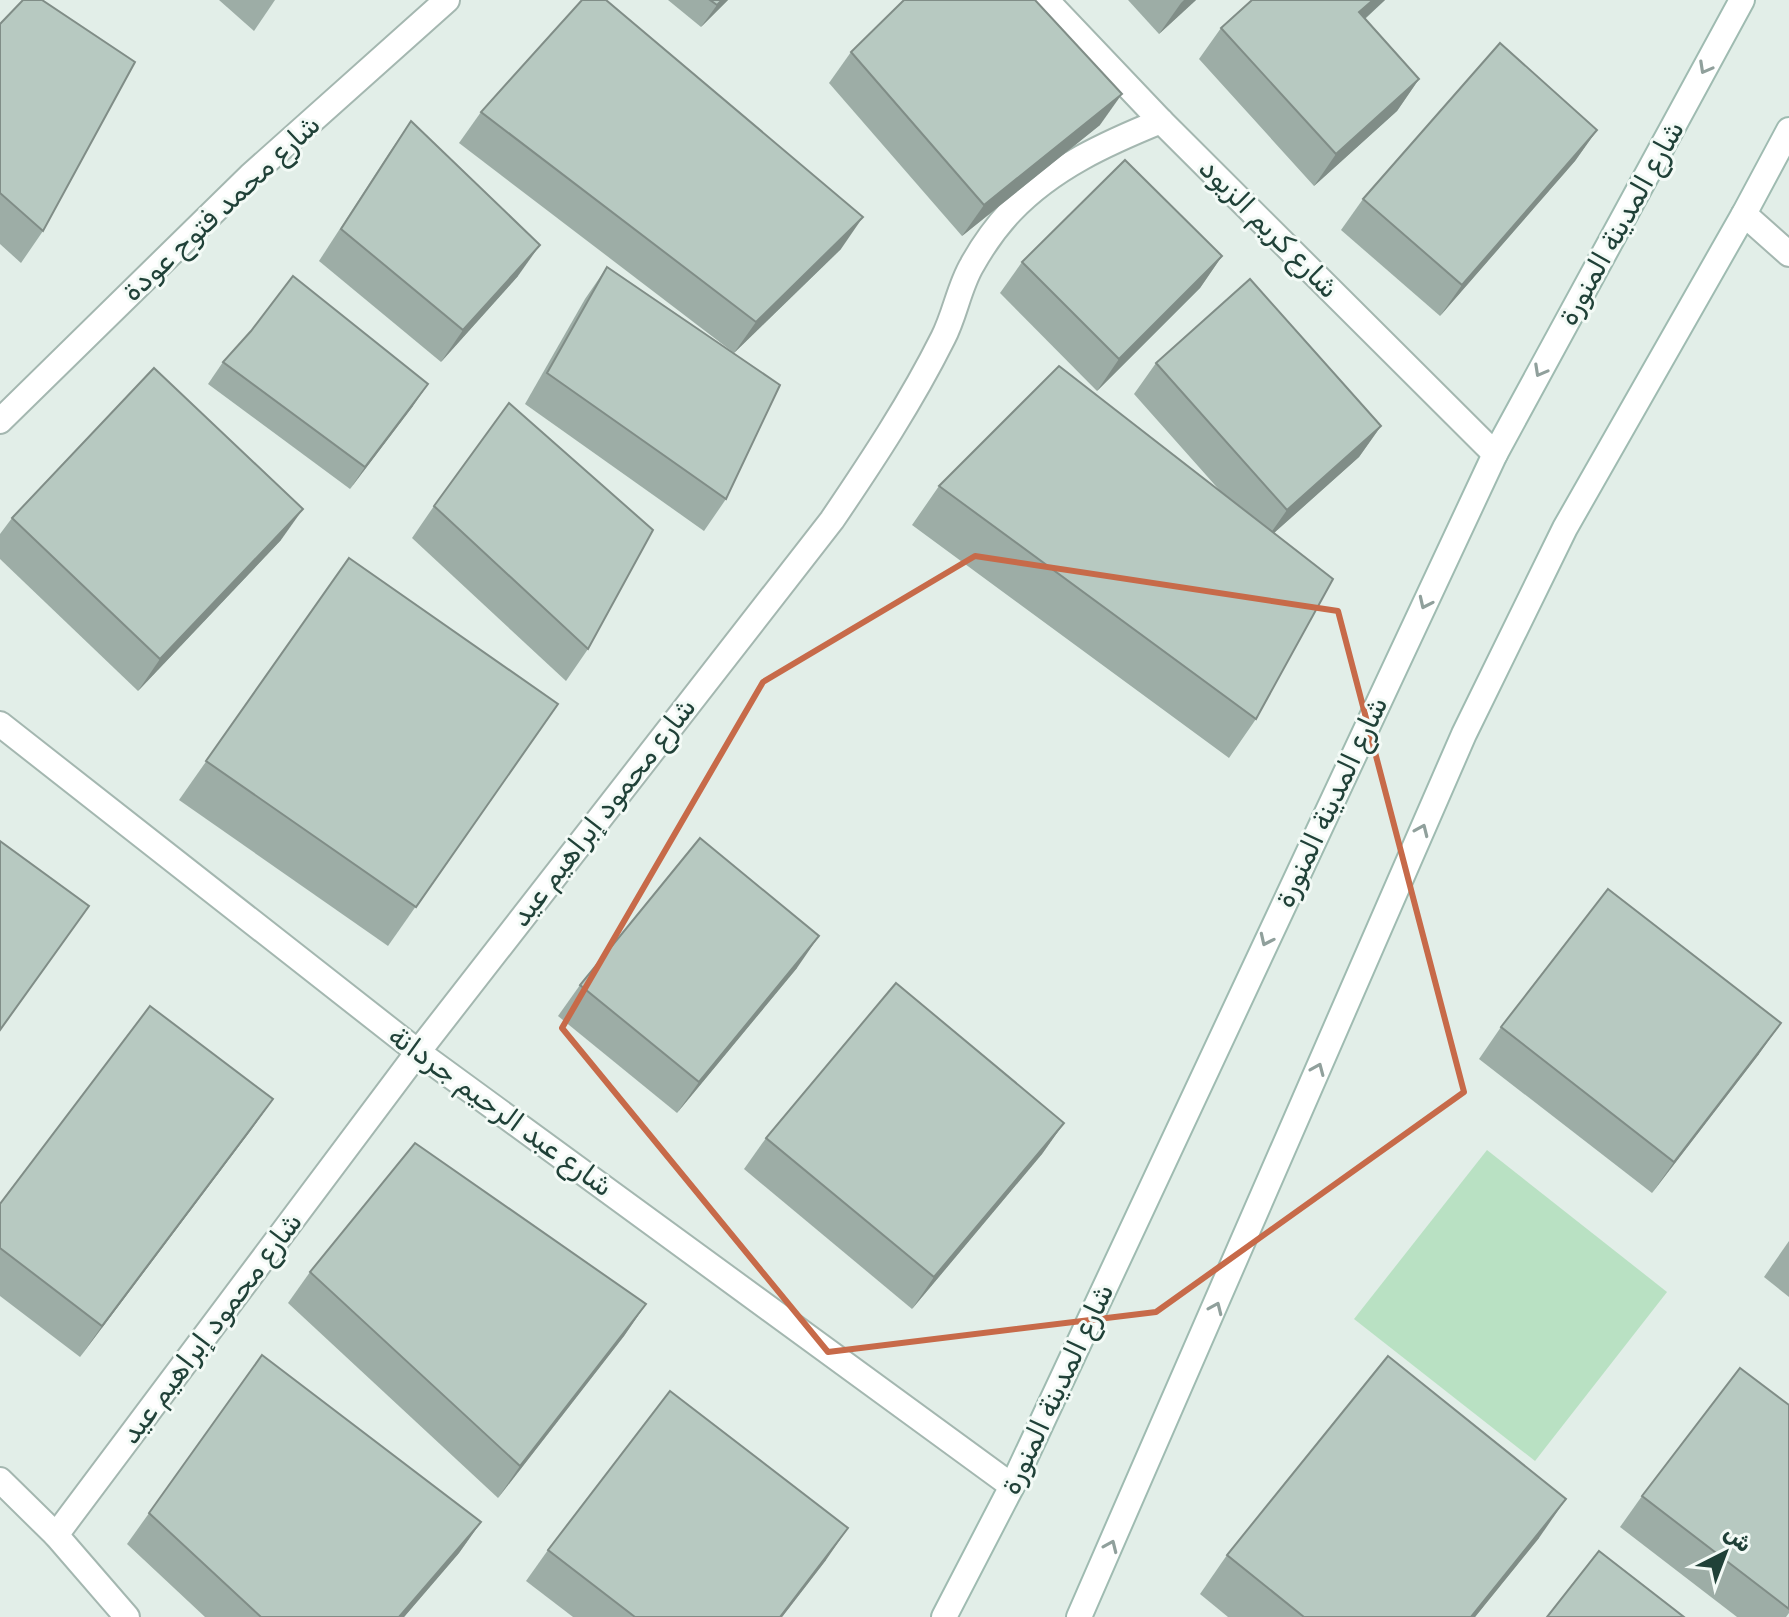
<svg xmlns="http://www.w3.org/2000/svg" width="1789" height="1617" viewBox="0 0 1789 1617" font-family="Rubik,Cairo,sans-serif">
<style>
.green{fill:#b9e1c3}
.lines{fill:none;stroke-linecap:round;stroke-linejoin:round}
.street-casing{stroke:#a4b7b0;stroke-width:28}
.secondary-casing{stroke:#9fbbb1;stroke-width:28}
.street{stroke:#fff;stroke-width:24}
.secondary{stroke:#fff;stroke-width:24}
.wall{fill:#9dada6}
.shaded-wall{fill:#808d87}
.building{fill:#b7c9c1;stroke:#808d87;stroke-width:2}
.oneway{stroke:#90a09c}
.marked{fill:none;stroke:#c76a49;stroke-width:6;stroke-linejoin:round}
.labels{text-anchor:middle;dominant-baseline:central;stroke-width:6;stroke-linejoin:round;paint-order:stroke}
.street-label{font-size:28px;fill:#204138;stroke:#f3faf6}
</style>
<rect width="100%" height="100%" fill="#e2eee8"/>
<path class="green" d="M1487,1150L1667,1292L1535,1461L1354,1319Z"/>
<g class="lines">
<g class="street-casing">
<g id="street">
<path d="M1046,0L1161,121L1495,454"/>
<path d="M1744,214L1789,254"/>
<path d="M0,421L250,176L447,0"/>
<path d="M0,724L418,1052L1012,1486"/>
<path d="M0,1480L56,1535L127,1617"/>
<path d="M56,1535L418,1052L832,520C872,461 911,402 943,338C955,315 959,287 972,265C982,247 997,226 1011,211C1053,167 1107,143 1161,121"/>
</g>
</g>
<g class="secondary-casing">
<g id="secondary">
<path d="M944,1617L1012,1486L1495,454L1742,0"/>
<path d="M1079,1617L1464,734L1565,528L1744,214L1789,130"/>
</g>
</g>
<use href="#street" class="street"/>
<use href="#secondary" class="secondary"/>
</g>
<g class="wall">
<path d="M219,0H275L254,31Z"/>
<path d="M668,0H728L701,27Z"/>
<path d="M1128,0H1196L1159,34Z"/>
<path d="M1252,0H1385L1365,19L1419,79L1397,111L1314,186L1199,59L1221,28Z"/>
<path d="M0,24L43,231L21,263L0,244Z"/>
<path d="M851,52L1100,125L962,236L829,83Z"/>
<path d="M481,112L841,249L734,353L459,143Z"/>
<path d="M411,121L518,276L441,362L319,261L389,153Z"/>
<path d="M1597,130L1575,161L1440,316L1341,230L1363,199Z"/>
<path d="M1222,256L1200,288L1097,391L1000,293L1022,262Z"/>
<path d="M607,267L726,499L704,531L525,404L585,299Z"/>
<path d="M223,362L413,406L350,489L208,384Z"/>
<path d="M1156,363L1381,426L1359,457L1274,533L1256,719L1229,758L912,525L939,486L1222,493L1134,394Z"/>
<path d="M434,506L588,649L566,681L412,538Z"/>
<path d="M12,518L281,540L138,691L0,559V534Z"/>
<path d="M349,558L558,704L388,946L179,800Z"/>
<path d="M797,968L677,1113L558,1016L580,985Z"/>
<path d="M1501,1027L1759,1054L1652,1193L1479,1059Z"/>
<path d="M273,1099L251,1130L80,1357L0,1296V1204Z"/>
<path d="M1064,1123L1042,1154L912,1309L744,1169L766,1138Z"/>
<path d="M1789,1241V1297L1764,1277Z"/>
<path d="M310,1272L646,1304L624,1336L498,1498L288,1303Z"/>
<path d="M262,1355L481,1522L459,1553L404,1617H205L127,1544Z"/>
<path d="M1789,1405V1613L1786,1617H1737L1620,1527L1642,1496Z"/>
<path d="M1539,1538L1475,1617H1228L1200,1594L1227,1555Z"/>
<path d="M548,1550L826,1560L782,1617H573L526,1581Z"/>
</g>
<g class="shaded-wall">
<path d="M722,0H728L701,27L717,5Z"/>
<path d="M1184,0H1196L1159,34L1181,3Z"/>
<path d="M1373,0H1385L1337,44L1359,12Z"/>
<path d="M1419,79L1397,111L1314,186L1336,154Z"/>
<path d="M1122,94L1100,125L962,236L984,205Z"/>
<path d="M1597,130L1575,161L1440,316L1462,285Z"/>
<path d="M863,217L841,249L734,353L756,322Z"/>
<path d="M540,245L518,276L441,362L463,330Z"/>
<path d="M1222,256L1200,288L1097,391L1119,359Z"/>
<path d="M428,384L413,406L350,489L365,467Z"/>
<path d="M1381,426L1359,457L1265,541L1287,510Z"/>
<path d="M303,509L281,540L138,691L160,659Z"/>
<path d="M819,936L797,968L677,1113L699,1082Z"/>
<path d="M1781,1023L1759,1054L1652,1193L1674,1162Z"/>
<path d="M273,1099L251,1130L80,1357L102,1326Z"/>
<path d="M1064,1123L1042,1154L912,1309L934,1277Z"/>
<path d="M646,1304L624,1336L498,1498L520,1466Z"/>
<path d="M1566,1499L1539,1538L1475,1617H1471Z"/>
<path d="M481,1522L459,1553L404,1617H399Z"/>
<path d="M848,1528L826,1560L782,1617H780Z"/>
</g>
<g class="building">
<path d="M23,0H42L135,62L43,231L0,193V24Z"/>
<path d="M582,0H606L863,217L756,322L481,112Z"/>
<path d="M710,0H722L717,5Z"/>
<path d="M904,0H1035L1122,94L984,205L851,52Z"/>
<path d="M1252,0H1373L1359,12L1419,79L1336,154L1221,28Z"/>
<path d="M1500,43L1597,130L1462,285L1363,199Z"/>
<path d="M411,121L540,245L463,330L341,229Z"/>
<path d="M1125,160L1222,256L1119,359L1022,262Z"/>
<path d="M607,267L780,385L726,499L547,373Z"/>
<path d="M293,276L428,384L365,467L223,362L251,331Z"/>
<path d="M1250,279L1381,426L1287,510L1156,363Z"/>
<path d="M1059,366L1333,579L1256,719L939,486Z"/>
<path d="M154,368L303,509L160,659L12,518Z"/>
<path d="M509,403L653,530L588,649L434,506Z"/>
<path d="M349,558L558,704L416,907L206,761Z"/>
<path d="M700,838L819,936L699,1082L580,985Z"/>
<path d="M0,841L89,906L0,1030Z"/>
<path d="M1608,889L1781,1023L1674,1162L1501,1027Z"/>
<path d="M896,983L1064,1123L934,1277L766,1138Z"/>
<path d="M150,1006L273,1099L102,1326L0,1248V1204Z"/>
<path d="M415,1143L646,1304L520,1466L310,1272Z"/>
<path d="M262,1355L481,1522L399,1617H261L149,1513Z"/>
<path d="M1388,1356L1566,1499L1471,1617H1304L1227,1555Z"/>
<path d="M1740,1368L1789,1405V1609L1642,1496Z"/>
<path d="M670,1391L848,1528L780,1617H635L548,1550Z"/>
<path d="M1599,1551L1684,1617H1547Z"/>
</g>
<defs><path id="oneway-chevron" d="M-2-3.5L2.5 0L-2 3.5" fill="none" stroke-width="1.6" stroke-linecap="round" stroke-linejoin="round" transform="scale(2)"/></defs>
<g class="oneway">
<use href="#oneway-chevron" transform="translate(1705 68) rotate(119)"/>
<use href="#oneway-chevron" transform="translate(1540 371) rotate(119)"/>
<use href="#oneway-chevron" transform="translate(1425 603) rotate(115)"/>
<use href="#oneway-chevron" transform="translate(1422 830) rotate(-66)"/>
<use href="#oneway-chevron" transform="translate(1266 940) rotate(115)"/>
<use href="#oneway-chevron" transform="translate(1318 1069) rotate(-67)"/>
<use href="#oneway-chevron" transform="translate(1216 1308) rotate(-66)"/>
<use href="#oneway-chevron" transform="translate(1111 1546) rotate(-66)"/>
</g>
<path class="marked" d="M975,556L1338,611L1464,1092L1156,1312L828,1352L562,1028L763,682Z"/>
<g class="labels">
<g class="street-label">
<text transform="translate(221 208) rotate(-43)">شارع محمد فتوح عودة</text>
<text transform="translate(1621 223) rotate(-61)">شارع المدينة المنورة</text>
<text transform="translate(1269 228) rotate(45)">شارع كريم الزيود</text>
<text transform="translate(1331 802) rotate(-65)">شارع المدينة المنورة</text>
<text transform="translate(603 812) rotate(-52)">شارع محمود إبراهيم عيد</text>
<text transform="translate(501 1111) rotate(36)">شارع عبد الرحيم جردانة</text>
<text transform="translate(211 1328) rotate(-53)">شارع محمود إبراهيم عيد</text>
<text transform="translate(1057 1389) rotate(-65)">شارع المدينة المنورة</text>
</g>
</g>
<g transform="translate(1725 1553) rotate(42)" stroke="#f3faf6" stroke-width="6" paint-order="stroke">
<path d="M0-6L14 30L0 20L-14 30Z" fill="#204138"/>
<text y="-12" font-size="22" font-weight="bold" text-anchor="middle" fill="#204138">ش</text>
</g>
</svg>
